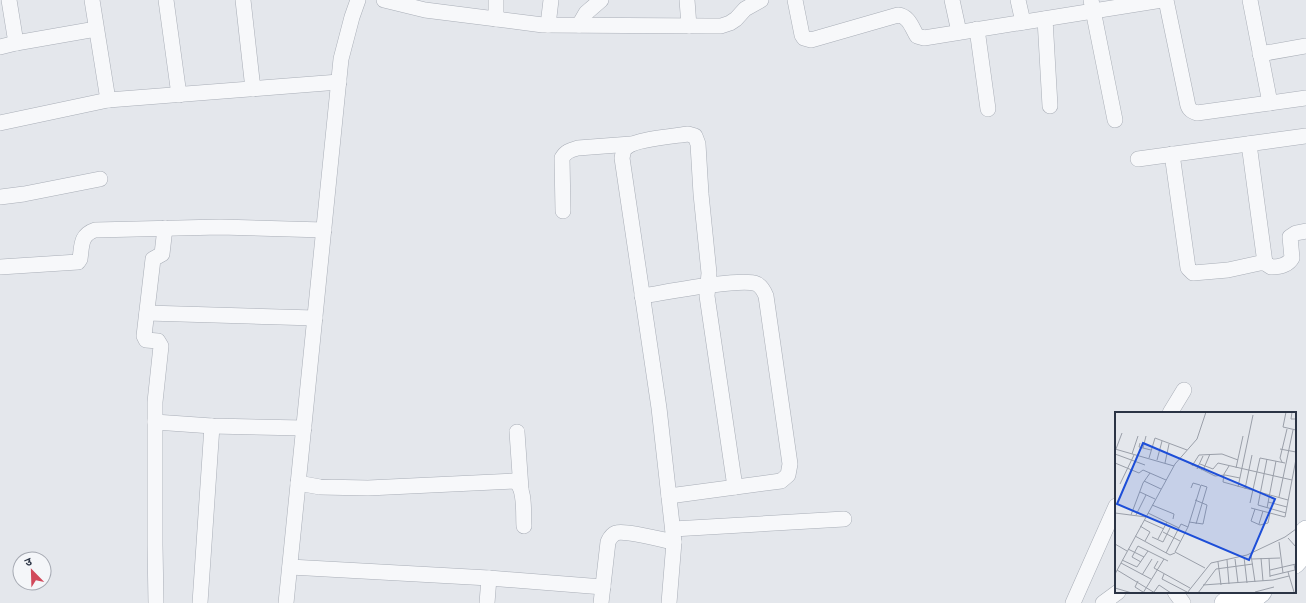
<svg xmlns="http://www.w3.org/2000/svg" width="1306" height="603" viewBox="0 0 1306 603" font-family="'Fira Sans Condensed','Noto Sans Devanagari',sans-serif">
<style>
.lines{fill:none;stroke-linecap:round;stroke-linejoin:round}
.minor-casing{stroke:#a9aeb7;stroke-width:16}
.major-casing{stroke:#a3abb8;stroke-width:20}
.minor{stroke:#f7f8fa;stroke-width:15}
.major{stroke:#fff;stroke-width:19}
.inset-road{fill:none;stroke:#9a9fa9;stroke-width:1}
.view{fill:#1d4ed8;fill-opacity:0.15;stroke:#1d4ed8;stroke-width:2}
.inset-edge{fill:none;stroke:#2b3445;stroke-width:2}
</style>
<rect width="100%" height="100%" fill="#e4e7ec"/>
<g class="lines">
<g class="minor-casing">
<g id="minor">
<path d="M9,0L16,43"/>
<path d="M92,0L108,100"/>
<path d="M166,0L179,95"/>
<path d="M243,0L253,89"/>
<path d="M384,0L425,10L543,25L708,26H721L730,23L736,19L745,9L761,0"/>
<path d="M687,0L689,26"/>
<path d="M795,0L802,35L804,38L811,40L898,15C909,16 912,28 917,36L924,38L1162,0"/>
<path d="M952,0L959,32"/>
<path d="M1018,0L1023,22"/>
<path d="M1091,0L1115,120"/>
<path d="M1166,0L1187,101C1188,108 1190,111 1197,113L1306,98"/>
<path d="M1250,0L1270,103"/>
<path d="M496,19V0"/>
<path d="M1045,19L1050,106"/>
<path d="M548,25L551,0"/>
<path d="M579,25L586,13L601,0"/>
<path d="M977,29L988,109"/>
<path d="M0,47L16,43L96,29"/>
<path d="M1260,54L1306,46"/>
<path d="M0,123L108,100L339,82"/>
<path d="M1249,144L1265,263"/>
<path d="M1172,154L1188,268L1193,273L1228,270L1260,263H1265L1271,267C1279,267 1288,265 1292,258L1290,237L1296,233L1306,231"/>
<path d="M1138,159L1306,136"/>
<path d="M0,197L24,194L100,179"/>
<path d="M563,211L562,158C566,151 571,150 578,148L631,144"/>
<path d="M0,267L78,262L80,259C82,246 80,235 95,230L220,227L324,230"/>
<path d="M642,296C663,293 741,277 757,284C762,287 764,291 766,296L790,464L788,475L781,481L669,496"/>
<path d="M147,313L315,318"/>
<path d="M1170,413L1184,390"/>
<path d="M155,422L212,426L304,428"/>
<path d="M517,432L521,489"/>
<path d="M298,483L320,487L368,488L514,481C526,486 523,515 524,526"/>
<path d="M673,529L844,519"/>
<path d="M290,567L489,578L603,587"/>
<path d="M1175,592L1183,603"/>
<path d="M156,603L155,545V402L161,346L158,341L146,340L144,336L153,259L162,254L165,228"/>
<path d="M200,603L212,426"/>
<path d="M286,603L341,59L352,17L358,0"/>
<path d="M487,603L489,578"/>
<path d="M601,603L608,542C610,538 611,535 616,533C625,530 663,540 674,542"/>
<path d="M669,603L674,542L659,408L622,158C623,154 623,149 627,147C636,139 675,136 688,134L695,136L698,144L701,194L709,273L707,296L735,487"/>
<path d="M1073,603L1116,506"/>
<path d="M1103,603L1118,592"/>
</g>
</g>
<g class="major-casing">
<g id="major">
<path d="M1295,541L1306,530"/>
<path d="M1295,564L1306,552"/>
<path d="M1224,603L1239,592"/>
<path d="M1249,603L1262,592"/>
</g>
</g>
<use href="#minor" class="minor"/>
<use href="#major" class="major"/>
</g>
<g transform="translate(1115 412)">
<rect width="181" height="181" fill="#e4e7ec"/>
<path class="inset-road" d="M171,0L168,15L181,18M177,0L176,7H181M25,31L24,35L36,38M28,36L31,24M0,37L59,54M1,37L7,21M165,37L181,40M0,42L30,53M17,42L23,24M34,46L40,26L72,38M64,46L100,64L110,63L125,66M152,47L143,93L171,101M42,48L47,29M167,50L165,46L172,17M0,51L24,61L28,58L51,68M50,51L54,32M85,52L98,57L103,51L177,68M77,54L84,43L107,42L123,48M114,54L109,62L108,70L173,88M121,56L128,24M82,57L88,44M86,58L89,56L95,42M29,69L46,77M5,72L19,43M123,75L138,3M76,76L78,71L85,73M130,77L137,43M25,80L40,87M164,85L178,18M153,90L172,95M135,91L145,46L170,51M37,93L59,102L58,107M136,96L170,105L181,47M152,96L161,49M140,97L136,109L145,113L153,111L155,101M0,101L31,105M33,101L64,116M16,103L28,71L35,61M21,103L31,83M29,108L49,117M74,110L88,112L92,93L80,88M81,112L92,75L86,73L73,115L60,140L90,156M144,112L148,99M25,114L35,120L30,129M48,120L65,129M20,124L55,143L60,141M37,125L48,130L55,116M173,126L181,135M43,127L52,110M164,130L168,161M0,132L12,139M13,137L29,145M51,141L66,112L73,115M136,143L140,170M129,145L132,171M146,146L148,169M154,146L155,165M120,147L123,171M137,147L165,146M7,148L22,155L33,139M112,148L114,172M43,149L39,156L75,176M26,150L17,145L23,134L53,149M103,150L106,173M6,151L36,167M2,158L40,181M155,158L181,152M173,160L179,180M0,162L60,52L82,27L91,0M49,162L47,167L72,180M27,163L37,147M155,164L180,158L179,152M23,169L20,175L28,180M88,173L158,168L174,164M0,176L17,181M39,180L44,173L56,181M140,180L159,175M28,181L49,147M72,181L96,151L132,143L170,125L181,117M83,181L101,157L138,152"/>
<path class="view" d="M28,31L160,87L134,148L2,92Z"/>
<rect width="181" height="181" class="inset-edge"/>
</g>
<g transform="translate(32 571) rotate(337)"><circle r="19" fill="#f4f6f9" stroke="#a4a8b1"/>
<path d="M0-3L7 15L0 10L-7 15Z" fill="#d1495b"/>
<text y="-6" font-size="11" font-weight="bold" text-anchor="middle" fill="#2b3445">उ</text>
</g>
</svg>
